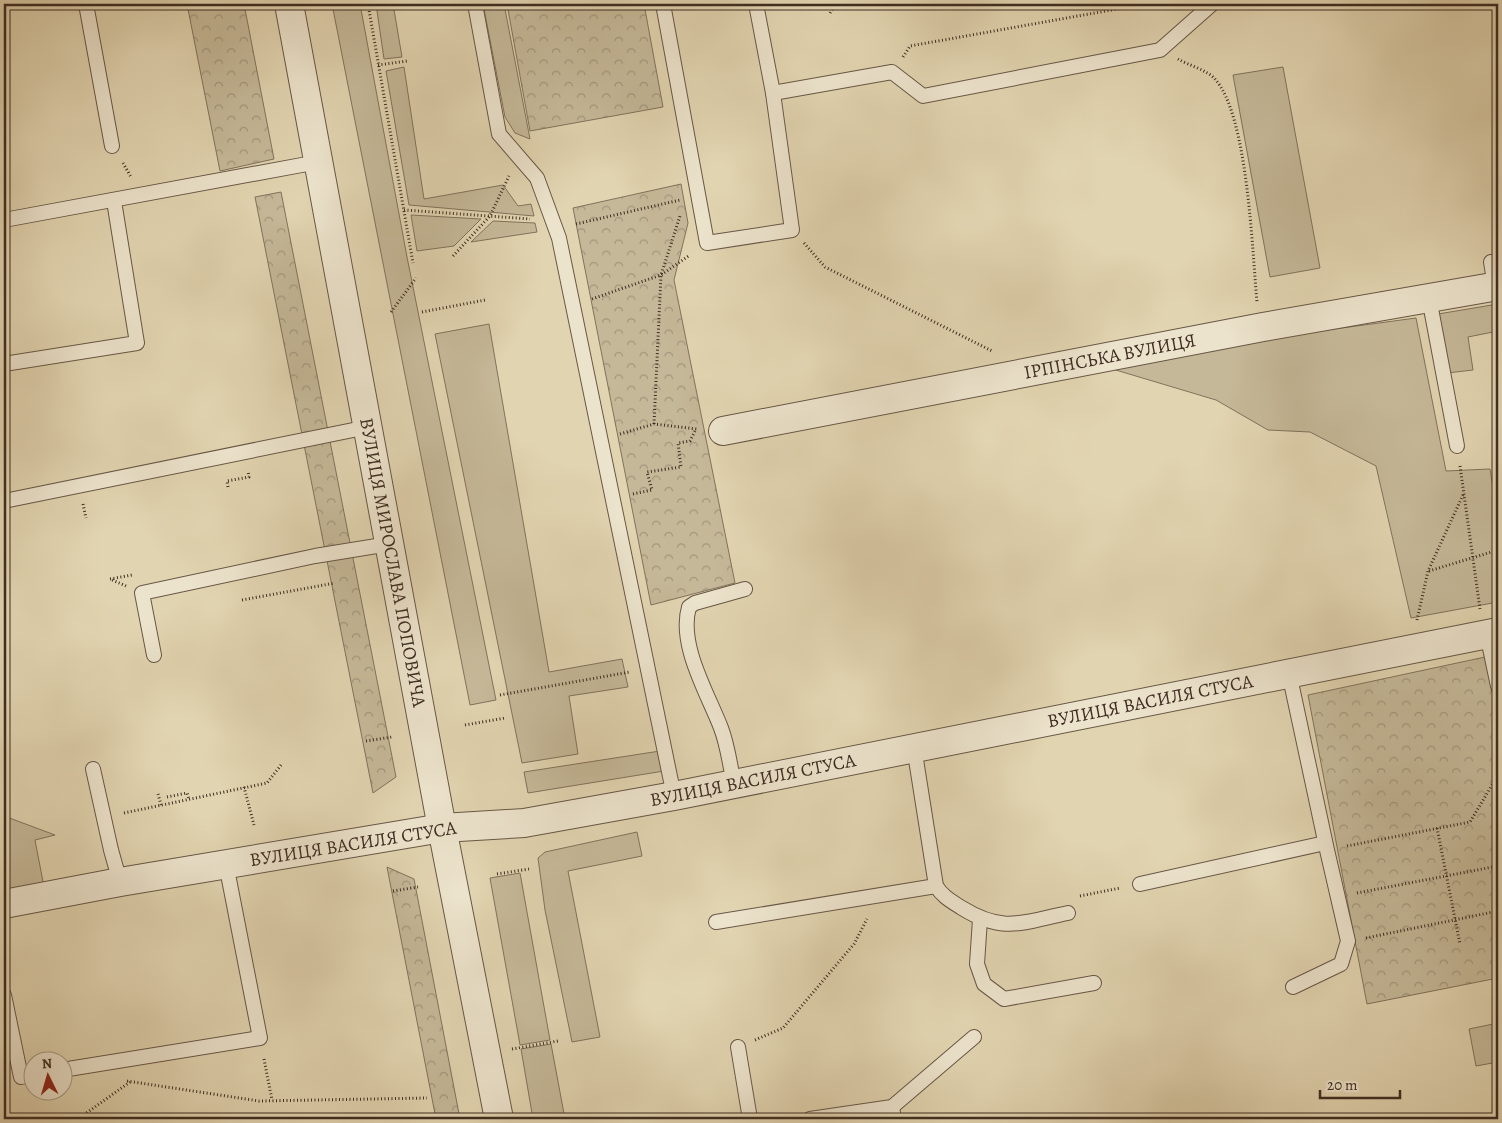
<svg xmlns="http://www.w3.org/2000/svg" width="1502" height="1123" viewBox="0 0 1502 1123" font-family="Alegreya,serif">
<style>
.grass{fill:#c5b898;stroke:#82725d}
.park{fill:url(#park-crowns);stroke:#82725d}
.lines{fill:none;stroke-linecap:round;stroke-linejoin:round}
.service-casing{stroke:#685746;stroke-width:16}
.minor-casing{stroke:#685746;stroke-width:30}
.tertiary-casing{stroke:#685746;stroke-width:30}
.path{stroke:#3f2d22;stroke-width:3;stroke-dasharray:1 2.5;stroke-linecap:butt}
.service{stroke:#ece3cc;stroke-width:14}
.minor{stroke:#ece3cc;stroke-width:28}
.tertiary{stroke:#ece3cc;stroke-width:28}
.labels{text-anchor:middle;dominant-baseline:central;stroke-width:4;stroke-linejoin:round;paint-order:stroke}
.street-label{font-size:19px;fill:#3f2d22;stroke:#ece3cc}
</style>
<defs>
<pattern id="park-crowns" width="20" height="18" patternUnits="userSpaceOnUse" patternTransform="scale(1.25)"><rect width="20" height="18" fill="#c5b898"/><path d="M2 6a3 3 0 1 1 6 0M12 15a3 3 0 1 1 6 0" fill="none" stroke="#a1967c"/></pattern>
</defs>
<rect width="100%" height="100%" fill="#e1d4b0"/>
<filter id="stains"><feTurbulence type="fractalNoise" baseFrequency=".004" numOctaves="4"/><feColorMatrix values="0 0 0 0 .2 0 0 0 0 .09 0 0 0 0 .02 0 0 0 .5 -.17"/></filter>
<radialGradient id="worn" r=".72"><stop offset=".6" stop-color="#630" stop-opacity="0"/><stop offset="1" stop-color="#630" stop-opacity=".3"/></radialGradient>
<g class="grass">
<path d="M332,4H360L407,257L496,700L470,705Z"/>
<path d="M376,4H393L402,57L384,59Z"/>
<path d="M483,4H504L530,139L515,133L505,117Z"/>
<path d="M404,67L424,199L503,185L518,206L531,204L534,216L409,205L386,71Z"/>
<path d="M1283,67L1320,268L1270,277L1233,75Z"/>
<path d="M411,215L481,219L454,246L417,251Z"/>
<path d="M493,221L535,223L537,232L471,242Z"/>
<path d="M1498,304V331L1468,337L1473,370L1447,373L1438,314Z"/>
<path d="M1416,318L1446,471L1490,469L1496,506H1498V602L1411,618L1376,466L1310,432L1268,430L1216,400L1089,362Z"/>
<path d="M489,324L549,672L622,659L628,687L569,696L578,754L522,763L435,334Z"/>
<path d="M660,751L664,771L528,793L524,772Z"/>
<path d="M4,816L55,835L35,840L44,887L4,895Z"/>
<path d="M637,832L642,856L568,871L600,1037L572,1042L545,910L538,858L545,852Z"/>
<path d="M520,873L550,1040L520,1045L490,878Z"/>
<path d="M1498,1023V1062L1476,1066L1469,1029Z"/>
<path d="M551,1044L565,1119H533L521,1049Z"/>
</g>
<g class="park">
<path d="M187,4H244L274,159L220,171Z"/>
<path d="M507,4H644L663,107L530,131Z"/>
<path d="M681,184L688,223L674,280L735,583L651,605L573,208Z"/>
<path d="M281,192L396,777L373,793L255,197Z"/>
<path d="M1485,657L1498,720V978L1367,1004L1308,695Z"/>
<path d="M387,867L414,879L460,1119H436Z"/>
</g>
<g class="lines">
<g class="service-casing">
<g id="service">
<path d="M86,4L112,146"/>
<path d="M475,4L499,134L537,178L559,238L674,796"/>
<path d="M663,4L707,243L792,230L773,93L756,4"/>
<path d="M773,93L892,72L923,96L1160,50L1212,4"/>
<path d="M4,220L318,162"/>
<path d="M1491,262L1495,286"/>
<path d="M1429,298L1457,446"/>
<path d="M4,364L137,343L114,201"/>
<path d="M4,501L368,427"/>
<path d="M1487,634L1498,686"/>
<path d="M154,655L142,593L315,556L389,544"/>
<path d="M1289,673L1327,850L1348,941L1341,964L1293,987"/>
<path d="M914,747L936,886C943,897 951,901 962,908C1004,934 1023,922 1068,913"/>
<path d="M93,769L111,850L120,882"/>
<path d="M734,784C730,766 728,746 721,728C708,694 678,645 689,607L695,603L745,589"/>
<path d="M1140,884L1325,843"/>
<path d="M980,919L977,964L984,984L1004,999L1094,983"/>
<path d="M716,922L936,886"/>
<path d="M4,995L21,1077L32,1075"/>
<path d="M738,1047L750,1119"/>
<path d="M62,1070L260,1038L226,864"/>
<path d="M892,1107L894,1119"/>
<path d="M810,1119L892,1107L974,1037"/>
</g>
</g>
<g class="minor-casing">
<g id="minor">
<path id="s1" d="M723,431L1263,327L1498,286"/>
<path id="s2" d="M442,828L524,823L674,796L1498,632"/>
</g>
</g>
<g class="tertiary-casing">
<g id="tertiary">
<path id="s3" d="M289,4L442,828L499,1119"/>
<path d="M4,904L120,882L442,828"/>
</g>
</g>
<g class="path">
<path d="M368,4L413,263"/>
<path d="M830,13L835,4"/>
<path d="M903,57L910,46L1145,4"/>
<path d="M1178,59C1188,65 1207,70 1215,79C1248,116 1252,250 1257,302"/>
<path d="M378,65L407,61"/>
<path d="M123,163L131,177"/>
<path d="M404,210L530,219"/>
<path d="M576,224L680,200"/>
<path d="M804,243L825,267L992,351"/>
<path d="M453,256L490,216L509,176"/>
<path d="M592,299L661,275L690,255"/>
<path d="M391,312L416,278"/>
<path d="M422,312L485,300"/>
<path d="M654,424L661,275L680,216"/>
<path d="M620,434L654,424L697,429"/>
<path d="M1460,466L1480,609"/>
<path d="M228,487L227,481L249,477L248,471"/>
<path d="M633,494L652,490L647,472L681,467L678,443L690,441L695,431"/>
<path d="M83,504L86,518"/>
<path d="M1429,571L1498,550"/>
<path d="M126,586L110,579L132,575"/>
<path d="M242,600L335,583"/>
<path d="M1417,620L1428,571L1463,495"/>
<path d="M500,695L630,672"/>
<path d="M465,725L505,718"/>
<path d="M366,741L392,737"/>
<path d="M244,787L254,825"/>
<path d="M158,794L161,805"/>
<path d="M167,797L187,793L189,799"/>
<path d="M124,813L267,783L281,765"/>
<path d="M1437,828L1460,944"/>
<path d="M1347,846L1470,822L1498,775"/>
<path d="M497,874L529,869"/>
<path d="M393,891L418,887"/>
<path d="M1357,893L1498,866"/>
<path d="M1080,896L1120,888"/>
<path d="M1366,938L1498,911"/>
<path d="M755,1040L783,1028L854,944L867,919"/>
<path d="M512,1049L558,1041"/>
<path d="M264,1059L272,1100"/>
<path d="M127,1081L259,1101L427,1098"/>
<path d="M78,1119L130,1082"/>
</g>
<use href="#service" class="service"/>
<use href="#minor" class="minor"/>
<use href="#tertiary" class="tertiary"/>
</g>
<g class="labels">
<g class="street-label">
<text stroke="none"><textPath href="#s1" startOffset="394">ІРПІНСЬКА ВУЛИЦЯ</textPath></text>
<text stroke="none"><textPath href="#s3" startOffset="568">ВУЛИЦЯ МИРОСЛАВА ПОПОВИЧА</textPath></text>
<text stroke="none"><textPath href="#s2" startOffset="720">ВУЛИЦЯ ВАСИЛЯ СТУСА</textPath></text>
<text stroke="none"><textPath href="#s2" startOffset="315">ВУЛИЦЯ ВАСИЛЯ СТУСА</textPath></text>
<text transform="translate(353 844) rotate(-9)">ВУЛИЦЯ ВАСИЛЯ СТУСА</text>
</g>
</g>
<rect width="1502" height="1123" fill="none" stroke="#e1d4b0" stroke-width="20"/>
<rect x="5" y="5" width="1492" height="1113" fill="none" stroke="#3f2d22" stroke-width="2.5"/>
<rect x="10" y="10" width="1482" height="1103" fill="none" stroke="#3f2d22"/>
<g transform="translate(48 1076) rotate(355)"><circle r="24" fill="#ece3cc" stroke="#a79a88"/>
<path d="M0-4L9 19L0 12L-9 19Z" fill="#8f2418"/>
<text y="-8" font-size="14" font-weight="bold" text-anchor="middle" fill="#3f2d22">N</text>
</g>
<path d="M1320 1090v8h80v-8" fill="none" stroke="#3f2d22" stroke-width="2.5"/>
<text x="1327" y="1090" font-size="15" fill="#3f2d22" stroke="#ece3cc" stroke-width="4" paint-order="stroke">20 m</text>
<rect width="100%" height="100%" filter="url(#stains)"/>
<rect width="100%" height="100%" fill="url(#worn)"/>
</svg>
